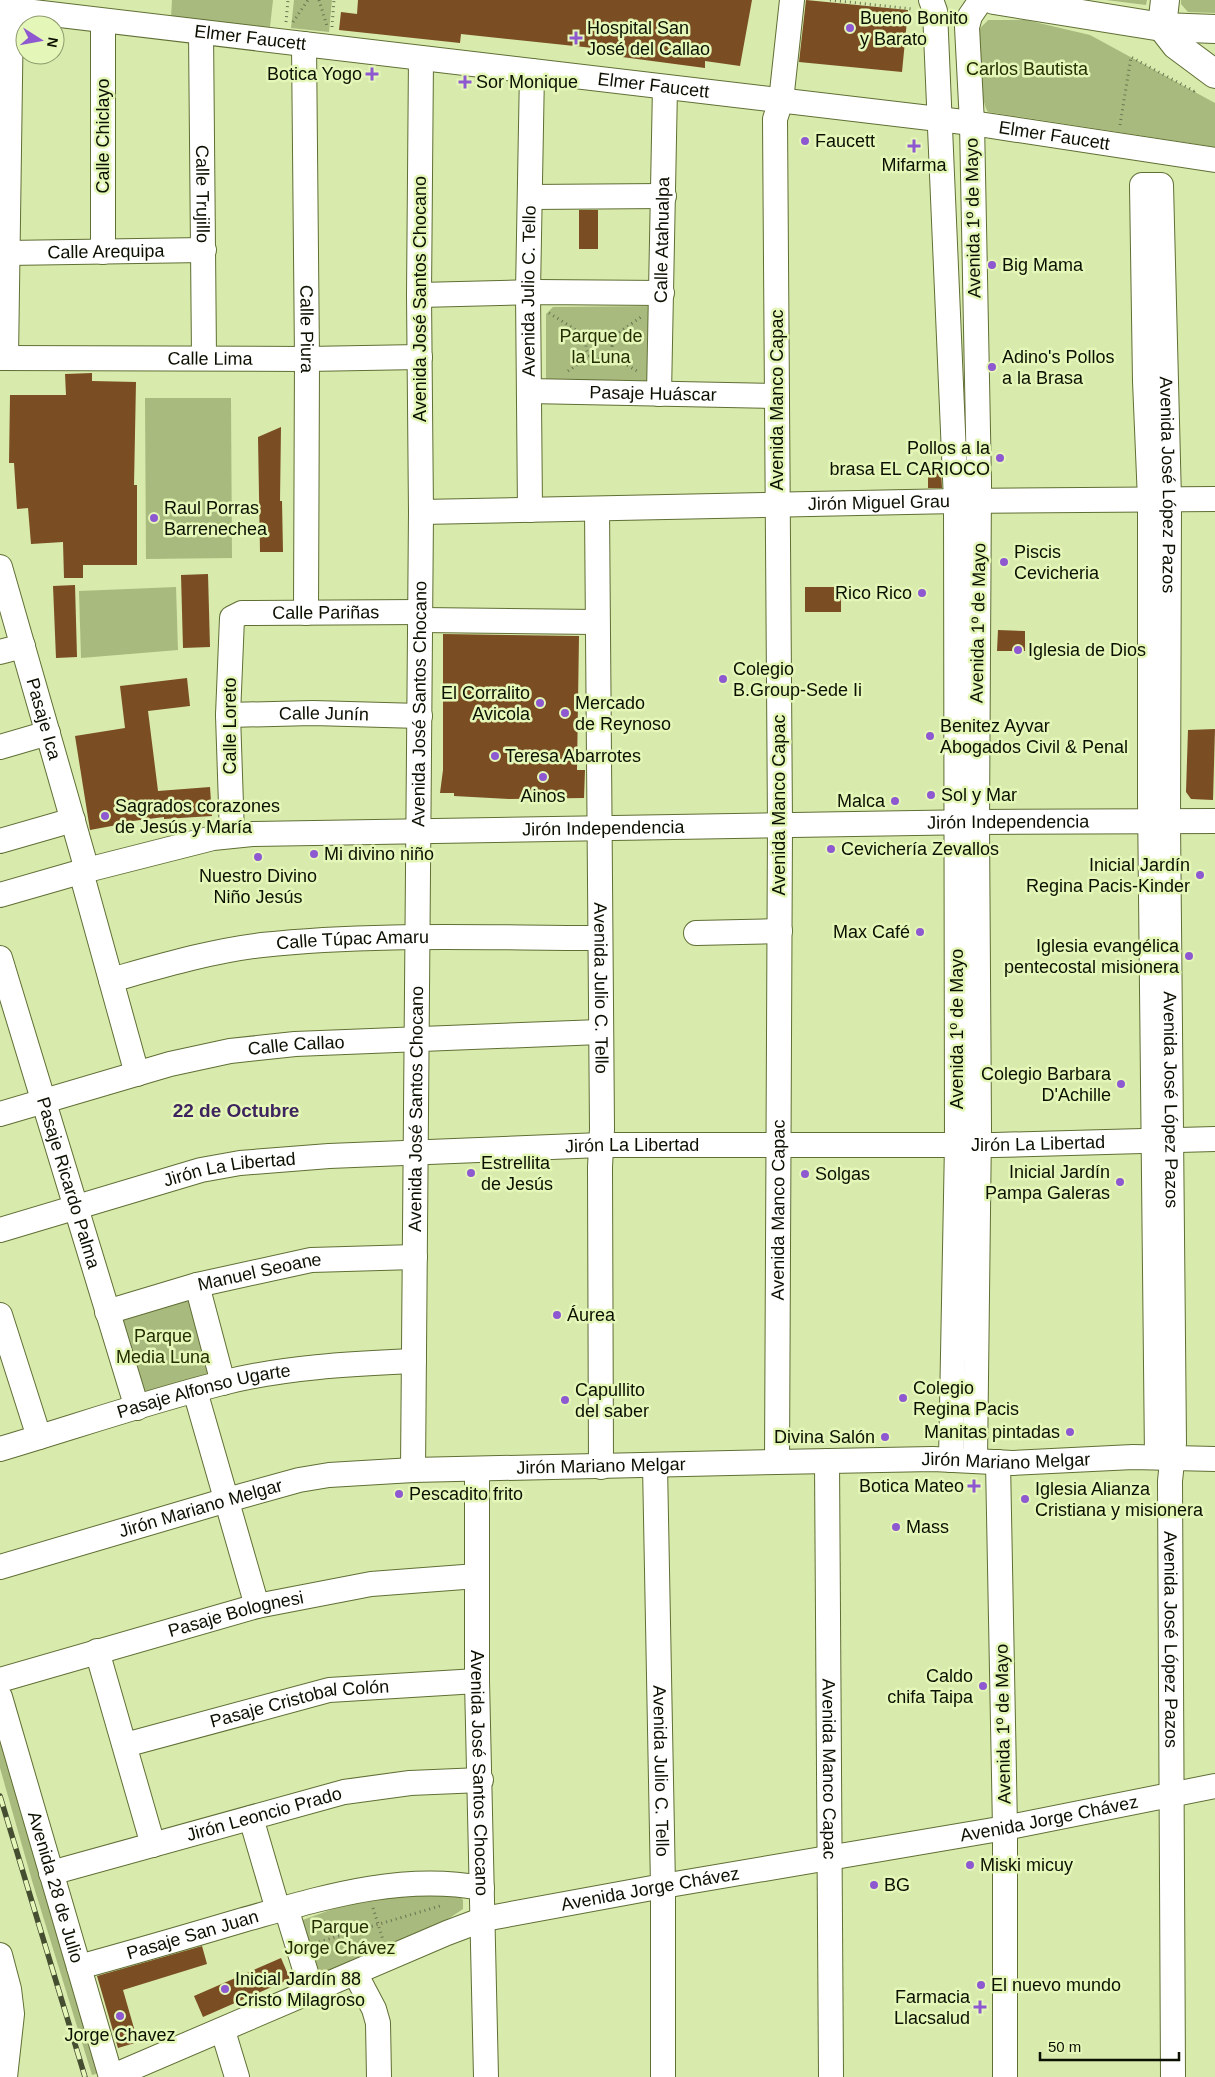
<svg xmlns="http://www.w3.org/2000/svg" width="1215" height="2077" viewBox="0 0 1215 2077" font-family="Helvetica,sans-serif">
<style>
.green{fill:#a9ba7e}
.building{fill:#7a4d23}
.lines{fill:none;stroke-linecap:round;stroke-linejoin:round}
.minor-casing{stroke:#606f35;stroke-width:26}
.major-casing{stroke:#606f35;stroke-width:30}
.highway-casing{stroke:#606f35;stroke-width:30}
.path{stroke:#6a7550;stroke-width:3;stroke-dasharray:1 4;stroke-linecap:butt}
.minor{stroke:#fff;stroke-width:24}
.major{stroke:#fff;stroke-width:28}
.highway{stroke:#fff;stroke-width:28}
.rail-casing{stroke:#454e31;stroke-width:5.5}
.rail{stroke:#e5f7b8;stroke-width:4;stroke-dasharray:11;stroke-linecap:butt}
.poi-dot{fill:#8d58d0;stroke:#e5f7b8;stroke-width:2}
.labels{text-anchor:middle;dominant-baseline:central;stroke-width:5;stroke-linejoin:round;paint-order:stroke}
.poi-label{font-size:18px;fill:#0b1000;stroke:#e5f7b8;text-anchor:start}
.street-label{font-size:18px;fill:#0b1000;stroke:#e5f7b8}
.park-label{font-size:18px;fill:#242e00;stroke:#e5f7b8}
.neighbourhood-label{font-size:19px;font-weight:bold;fill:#3e245e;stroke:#e5f7b8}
</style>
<rect width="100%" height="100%" fill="#d8eaac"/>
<g class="green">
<path d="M172,0H273L270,27L171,18Z"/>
<path d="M294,0H332L329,32L291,28Z"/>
<path d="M1106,0H1147L1146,5Z"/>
<path d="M1181,0H1215V13L1188,12L1181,4Z"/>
<path d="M988,20H1026L1090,35L1215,103V147L988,112C980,100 974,43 980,29C981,26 986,23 988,20Z"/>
<path d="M650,306L656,382L546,380V314L553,307Z"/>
<path d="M145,398H231L232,558L146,559Z"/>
<path d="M176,587L178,650L81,658L79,591Z"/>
<path d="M189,1297L211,1377L138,1399L114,1316Z"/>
<path d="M0,1734L99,2073L92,2075L33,1884L0,1768Z"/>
<path d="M457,1893L463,1900V1909L442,1923L318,1980L300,1921L360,1899Z"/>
</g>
<g class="building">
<path d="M358,0H752L740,66L705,61V68L622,57V51L461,34L460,43L339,30L341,12L357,14Z"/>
<path d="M806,0L908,10L902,72L799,62Z"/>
<rect x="579" y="210" width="19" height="39"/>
<path d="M92,373V381L136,382L134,485H137V565H83V578H64L63,542L31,544L28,508L17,509L14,463H9L10,395H66L65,374Z"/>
<path d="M281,427L280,501H282L283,552H260L258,437Z"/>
<path d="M935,470H941L942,488H928V477H935Z"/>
<path d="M208,574L210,647L183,648L181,575Z"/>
<path d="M75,585L77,657L56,658L53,586Z"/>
<rect x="805" y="587" width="36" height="25"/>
<path d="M998,630L1025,631V651H997Z"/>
<path d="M443,634L579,636L577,770H585L584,798L509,799L454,796V793H440L443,770Z"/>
<path d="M187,678L190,706L148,711L158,791L210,787L212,816L164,819V817L117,823V825L90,830L75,736L125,728L120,686Z"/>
<path d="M1215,729L1213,800L1191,799L1186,792L1188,730Z"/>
<path d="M202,1946L207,1964L123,1990L138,2042L118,2048L97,1976Z"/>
<path d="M281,1958L290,1979L203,2017L194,1996Z"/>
</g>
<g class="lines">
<g class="minor-casing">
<g id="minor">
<path d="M931,0L935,11L956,501L957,1144L951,1460"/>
<path id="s1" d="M0,8L972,123L1215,160"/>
<path d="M103,21V252"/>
<path id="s2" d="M201,32L204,357"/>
<path id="s3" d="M304,44L307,359L306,613"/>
<path d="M530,197L664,196"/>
<path id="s4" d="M7,253L204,250"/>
<path d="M419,295L537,292L662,293"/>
<path id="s5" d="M0,358L307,359L420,357"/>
<path d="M6,358L11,10"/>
<path id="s6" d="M529,391L777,396"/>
<path id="s7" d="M659,394L665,87"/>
<path id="s8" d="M597,509L602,1129L600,1167L601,1467"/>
<path id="s9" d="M530,510L528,292L532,71"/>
<path id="s10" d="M421,512L956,501L1215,499"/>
<path id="s11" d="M0,567L87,870"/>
<path d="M421,620L596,622"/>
<path d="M0,652L23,646"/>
<path id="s12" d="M228,715L313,713L420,716"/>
<path d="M0,747L48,733"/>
<path id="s13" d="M232,835L228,715L232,618L242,613L420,612"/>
<path d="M0,841L73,820"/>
<path d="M81,872L137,1074"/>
<path id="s14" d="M0,895L87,870L213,838L252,834L977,822L1215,821"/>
<path d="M696,933L780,931"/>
<path id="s15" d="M0,958L137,1408"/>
<path id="s16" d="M111,980C161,966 211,951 262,945C374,933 487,938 599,938"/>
<path id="s17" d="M0,1114L170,1064L230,1051L295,1044L600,1032"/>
<path id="s18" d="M0,1230L201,1170L240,1163L329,1156L601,1145H995L1215,1139"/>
<path d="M197,1285L223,1383"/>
<path id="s19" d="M107,1312L197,1285L311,1260L415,1257"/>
<path d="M0,1315L39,1437"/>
<path d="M195,1391L257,1606"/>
<path id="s20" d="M0,1449C74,1427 147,1402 222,1383C284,1367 350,1364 414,1361"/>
<path id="s21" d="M1157,1457L1150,800V500L1145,381L1142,185H1161L1169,500L1168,822L1174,1443L1170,1481L1173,2077"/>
<path id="s22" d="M827,1461L831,2077"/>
<path d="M975,1461L979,1128L977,822L979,482L972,123L967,27L970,16L981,0"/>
<path id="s23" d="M777,1462L780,825L775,119L781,101L792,0"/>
<path d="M998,1462L1005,1828V2077"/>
<path id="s24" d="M655,1465L663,1886V2077"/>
<path id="s25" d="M477,1469V1681L486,2077"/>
<path id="s26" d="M413,1470L421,512L419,295L421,58"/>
<path id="s27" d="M0,1567L227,1500L299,1480L329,1475L413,1470L777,1462L933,1459L1013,1463L1133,1457L1215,1459"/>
<path d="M97,1651L153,1845"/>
<path id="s28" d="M0,1680L257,1606L371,1584L477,1576"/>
<path id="s29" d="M0,1697L111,2077"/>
<path id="s30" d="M125,1745L329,1690L477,1681"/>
<path d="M251,1818L278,1910"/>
<path id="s31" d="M51,1873L344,1792L410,1783L481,1780"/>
<path d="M286,1908L312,1992"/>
<path d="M0,1955L9,1989L12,2014L5,2077"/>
<path id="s32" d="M79,1967C134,1952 189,1936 243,1920C322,1898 399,1873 482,1888"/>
<path d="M355,1973L374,2009L378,2023L379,2077"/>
<path d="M223,2031L237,2077"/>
<path id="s33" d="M111,2077L447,1933L484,1919L663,1886L1005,1828L1215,1786"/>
</g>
</g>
<g class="major-casing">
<path id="major" d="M994,0L1162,27"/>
</g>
<g class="highway-casing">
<g id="highway">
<path d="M1165,0L1162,27L1176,45L1215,74"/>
<path d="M1162,27L1215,29"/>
</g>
</g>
<g class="path">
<path d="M319,0L327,26"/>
<path d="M830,0L912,9"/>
<path d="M286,22L288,0"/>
<path d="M293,22L308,0"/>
<path d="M332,27L334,0"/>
<path d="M1120,125L1131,57L1194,91L1196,88"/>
<path d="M549,313L589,338"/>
<circle cx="599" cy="346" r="13"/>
<path d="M611,338L641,317"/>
<path d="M610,355L637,371"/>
<path d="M568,371L590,356"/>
<path d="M373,1908L383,1940"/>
<path d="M319,1942L440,1906"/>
</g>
<use href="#minor" class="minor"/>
<use href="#major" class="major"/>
<use href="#highway" class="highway"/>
<g class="rail-casing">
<path id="rail" d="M0,1796L85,2077"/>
</g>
<use href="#rail" class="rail"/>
</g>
<g class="poi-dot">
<circle cx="850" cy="28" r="5"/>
<path d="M573.5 30.5h5v5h5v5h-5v5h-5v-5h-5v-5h5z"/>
<path d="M369.5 66.5h5v5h5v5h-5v5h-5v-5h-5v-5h5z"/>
<path d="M462.5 74.5h5v5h5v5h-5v5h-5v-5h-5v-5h5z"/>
<circle cx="805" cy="141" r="5"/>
<path d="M911.5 138.5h5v5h5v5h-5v5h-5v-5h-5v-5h5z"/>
<circle cx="992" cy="265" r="5"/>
<circle cx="992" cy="367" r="5"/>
<circle cx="1000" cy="458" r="5"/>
<circle cx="154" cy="518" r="5"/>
<circle cx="1004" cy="562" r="5"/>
<circle cx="922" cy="593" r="5"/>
<circle cx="1018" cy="650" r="5"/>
<circle cx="723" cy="679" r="5"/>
<circle cx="540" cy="703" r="5"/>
<circle cx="565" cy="713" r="5"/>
<circle cx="930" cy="736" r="5"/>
<circle cx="495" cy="756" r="5"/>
<circle cx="543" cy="777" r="5"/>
<circle cx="931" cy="795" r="5"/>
<circle cx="895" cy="801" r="5"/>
<circle cx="105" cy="816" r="5"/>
<circle cx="831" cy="849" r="5"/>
<circle cx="314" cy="854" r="5"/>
<circle cx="258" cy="857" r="5"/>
<circle cx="1200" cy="875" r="5"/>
<circle cx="920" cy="932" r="5"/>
<circle cx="1189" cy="956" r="5"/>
<circle cx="1121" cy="1084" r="5"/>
<circle cx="471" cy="1173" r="5"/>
<circle cx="805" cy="1174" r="5"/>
<circle cx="1120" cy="1182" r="5"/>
<circle cx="557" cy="1315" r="5"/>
<circle cx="903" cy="1398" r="5"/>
<circle cx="565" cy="1400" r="5"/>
<circle cx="1070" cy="1432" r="5"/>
<circle cx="885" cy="1437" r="5"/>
<path d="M971.5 1478.5h5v5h5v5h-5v5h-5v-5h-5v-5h5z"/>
<circle cx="399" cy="1494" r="5"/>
<circle cx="1025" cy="1499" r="5"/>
<circle cx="896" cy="1527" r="5"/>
<circle cx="983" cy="1686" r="5"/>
<circle cx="970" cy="1865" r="5"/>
<circle cx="874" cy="1885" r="5"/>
<circle cx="981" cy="1985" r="5"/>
<circle cx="225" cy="1989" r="5"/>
<path d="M977.5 1999.5h5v5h5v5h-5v5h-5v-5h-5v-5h5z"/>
<circle cx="120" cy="2016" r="5"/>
</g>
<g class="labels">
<g class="poi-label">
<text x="860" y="18">Bueno Bonito<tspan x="860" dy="21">y Barato</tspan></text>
<text x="587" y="28">Hospital San<tspan x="587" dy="21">José del Callao</tspan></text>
<text x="362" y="74" text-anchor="end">Botica Yogo</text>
<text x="476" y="82">Sor Monique</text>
<text x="815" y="141">Faucett</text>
<text x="914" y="165" text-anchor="middle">Mifarma</text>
<text x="1002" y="265">Big Mama</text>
<text x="1002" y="357">Adino's Pollos<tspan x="1002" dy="21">a la Brasa</tspan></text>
<text x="990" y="448" text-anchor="end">Pollos a la<tspan x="990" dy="21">brasa EL CARIOCO</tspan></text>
<text x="164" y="508">Raul Porras<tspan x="164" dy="21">Barrenechea</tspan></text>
<text x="1014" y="552">Piscis<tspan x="1014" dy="21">Cevicheria</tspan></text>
<text x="912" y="593" text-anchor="end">Rico Rico</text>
<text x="1028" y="650">Iglesia de Dios</text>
<text x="733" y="669">Colegio<tspan x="733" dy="21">B.Group-Sede Ii</tspan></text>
<text x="530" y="693" text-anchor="end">El Corralito<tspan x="530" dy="21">Avicola</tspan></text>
<text x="575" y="703">Mercado<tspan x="575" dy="21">de Reynoso</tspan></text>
<text x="940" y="726">Benitez Ayvar<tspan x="940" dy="21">Abogados Civil &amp; Penal</tspan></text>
<text x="505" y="756">Teresa Abarrotes</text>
<text x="941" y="795">Sol y Mar</text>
<text x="543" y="796" text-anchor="middle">Ainos</text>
<text x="885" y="801" text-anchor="end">Malca</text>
<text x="115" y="806">Sagrados corazones<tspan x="115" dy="21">de Jesús y María</tspan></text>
<text x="841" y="849">Cevichería Zevallos</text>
<text x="324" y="854">Mi divino niño</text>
<text x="1190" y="865" text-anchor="end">Inicial Jardín<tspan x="1190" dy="21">Regina Pacis-Kinder</tspan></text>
<text x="258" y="876" text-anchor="middle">Nuestro Divino<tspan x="258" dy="21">Niño Jesús</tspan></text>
<text x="910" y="932" text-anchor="end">Max Café</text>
<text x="1179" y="946" text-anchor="end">Iglesia evangélica<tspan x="1179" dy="21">pentecostal misionera</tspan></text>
<text x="1111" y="1074" text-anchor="end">Colegio Barbara<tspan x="1111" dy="21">D'Achille</tspan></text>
<text x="481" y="1163">Estrellita<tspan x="481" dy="21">de Jesús</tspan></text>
<text x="1110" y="1172" text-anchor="end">Inicial Jardín<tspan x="1110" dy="21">Pampa Galeras</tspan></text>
<text x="815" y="1174">Solgas</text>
<text x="567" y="1315">Áurea</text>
<text x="913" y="1388">Colegio<tspan x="913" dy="21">Regina Pacis</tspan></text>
<text x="575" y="1390">Capullito<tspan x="575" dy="21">del saber</tspan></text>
<text x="1060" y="1432" text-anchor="end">Manitas pintadas</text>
<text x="875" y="1437" text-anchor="end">Divina Salón</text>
<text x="964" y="1486" text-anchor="end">Botica Mateo</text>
<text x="1035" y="1489">Iglesia Alianza<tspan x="1035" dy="21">Cristiana y misionera</tspan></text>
<text x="409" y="1494">Pescadito frito</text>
<text x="906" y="1527">Mass</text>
<text x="973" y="1676" text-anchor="end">Caldo<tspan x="973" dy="21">chifa Taipa</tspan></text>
<text x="980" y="1865">Miski micuy</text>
<text x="884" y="1885">BG</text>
<text x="235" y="1979">Inicial Jardín 88<tspan x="235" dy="21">Cristo Milagroso</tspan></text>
<text x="991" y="1985">El nuevo mundo</text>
<text x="970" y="1997" text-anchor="end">Farmacia<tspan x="970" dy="21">Llacsalud</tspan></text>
<text x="120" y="2035" text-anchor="middle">Jorge Chavez</text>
</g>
<g class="street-label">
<text stroke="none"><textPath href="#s1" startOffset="252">Elmer Faucett</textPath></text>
<text stroke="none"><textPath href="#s1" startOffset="658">Elmer Faucett</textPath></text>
<text transform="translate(103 136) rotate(-90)">Calle Chiclayo</text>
<text stroke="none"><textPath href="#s1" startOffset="1062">Elmer Faucett</textPath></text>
<text stroke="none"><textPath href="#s2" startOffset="162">Calle Trujillo</textPath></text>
<text transform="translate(973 218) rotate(-91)">Avenida 1º de Mayo</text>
<text stroke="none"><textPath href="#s7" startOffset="154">Calle Atahualpa</textPath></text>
<text stroke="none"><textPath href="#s4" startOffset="99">Calle Arequipa</textPath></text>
<text stroke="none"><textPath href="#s9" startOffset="219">Avenida Julio C. Tello</textPath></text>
<text transform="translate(420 299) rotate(-90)">Avenida José Santos Chocano</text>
<text stroke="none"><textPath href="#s3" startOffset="285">Calle Piura</textPath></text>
<text stroke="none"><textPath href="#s5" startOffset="210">Calle Lima</textPath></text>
<text stroke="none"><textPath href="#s6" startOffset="124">Pasaje Huáscar</textPath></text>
<text transform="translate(777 400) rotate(-90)">Avenida Manco Capac</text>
<text stroke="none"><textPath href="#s21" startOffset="1591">Avenida José López Pazos</textPath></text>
<text stroke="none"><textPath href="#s10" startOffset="458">Jirón Miguel Grau</textPath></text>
<text stroke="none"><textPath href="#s13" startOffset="312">Calle Pariñas</textPath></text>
<text transform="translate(978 623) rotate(-89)">Avenida 1º de Mayo</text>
<text stroke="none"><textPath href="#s26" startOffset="766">Avenida José Santos Chocano</textPath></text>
<text stroke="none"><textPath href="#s12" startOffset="96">Calle Junín</textPath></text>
<text stroke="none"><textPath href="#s11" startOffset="158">Pasaje Ica</textPath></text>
<text transform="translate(230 726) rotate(-90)">Calle Loreto</text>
<text transform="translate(779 805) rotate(-90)">Avenida Manco Capac</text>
<text stroke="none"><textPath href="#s14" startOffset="1016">Jirón Independencia</textPath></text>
<text stroke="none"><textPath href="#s14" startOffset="611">Jirón Independencia</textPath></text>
<text stroke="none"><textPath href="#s16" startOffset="246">Calle Túpac Amaru</textPath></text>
<text stroke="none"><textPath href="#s8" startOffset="479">Avenida Julio C. Tello</textPath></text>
<text transform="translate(957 1029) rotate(-90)">Avenida 1º de Mayo</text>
<text stroke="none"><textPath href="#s17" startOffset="305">Calle Callao</textPath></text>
<text stroke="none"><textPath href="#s21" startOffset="2206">Avenida José López Pazos</textPath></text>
<text stroke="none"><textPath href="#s26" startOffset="361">Avenida José Santos Chocano</textPath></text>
<text stroke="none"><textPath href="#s18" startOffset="1048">Jirón La Libertad</textPath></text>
<text stroke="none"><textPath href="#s18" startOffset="642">Jirón La Libertad</textPath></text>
<text stroke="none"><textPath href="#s18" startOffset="238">Jirón La Libertad</textPath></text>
<text stroke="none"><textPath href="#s15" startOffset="235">Pasaje Ricardo Palma</textPath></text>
<text stroke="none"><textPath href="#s23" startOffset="252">Avenida Manco Capac</textPath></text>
<text stroke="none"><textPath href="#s19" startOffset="158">Manuel Seoane</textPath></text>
<text stroke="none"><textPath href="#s20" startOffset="212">Pasaje Alfonso Ugarte</textPath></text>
<text stroke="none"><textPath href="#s27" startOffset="1019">Jirón Mariano Melgar</textPath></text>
<text stroke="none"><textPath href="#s27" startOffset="614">Jirón Mariano Melgar</textPath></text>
<text stroke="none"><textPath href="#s27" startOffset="209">Jirón Mariano Melgar</textPath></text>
<text stroke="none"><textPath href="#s28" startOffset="245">Pasaje Bolognesi</textPath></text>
<text stroke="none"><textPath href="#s21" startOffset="2746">Avenida José López Pazos</textPath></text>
<text stroke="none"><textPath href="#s30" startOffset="180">Pasaje Cristobal Colón</textPath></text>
<text transform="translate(1003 1724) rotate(-91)">Avenida 1º de Mayo</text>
<text stroke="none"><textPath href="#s22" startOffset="308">Avenida Manco Capac</textPath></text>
<text stroke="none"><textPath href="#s24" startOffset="306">Avenida Julio C. Tello</textPath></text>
<text stroke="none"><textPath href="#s25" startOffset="304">Avenida José Santos Chocano</textPath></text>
<text stroke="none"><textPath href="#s31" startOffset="221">Jirón Leoncio Prado</textPath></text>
<text stroke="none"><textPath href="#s33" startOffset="979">Avenida Jorge Chávez</textPath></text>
<text stroke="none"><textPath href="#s29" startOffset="198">Avenida 28 de Julio</textPath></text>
<text stroke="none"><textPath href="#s33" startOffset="574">Avenida Jorge Chávez</textPath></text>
<text stroke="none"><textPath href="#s32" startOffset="118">Pasaje San Juan</textPath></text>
</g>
<g class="park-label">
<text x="1027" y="69">Carlos Bautista</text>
<text x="601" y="336">Parque de<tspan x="601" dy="21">la Luna</tspan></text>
<text x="163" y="1336">Parque<tspan x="163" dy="21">Media Luna</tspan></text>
<text x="340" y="1927">Parque<tspan x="340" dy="21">Jorge Chávez</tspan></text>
</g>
<g class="neighbourhood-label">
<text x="236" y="1110">22 de Octubre</text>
</g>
</g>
<g transform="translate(40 40) rotate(101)"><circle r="24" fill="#e5f7b8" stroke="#8e9b6e"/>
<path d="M0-4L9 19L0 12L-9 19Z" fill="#8d58d0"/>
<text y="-8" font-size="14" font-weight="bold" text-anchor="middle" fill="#0b1000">N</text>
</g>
<path d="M1040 2052v8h139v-8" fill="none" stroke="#0b1000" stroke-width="2.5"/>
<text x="1048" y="2052" font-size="15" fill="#0b1000" stroke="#e5f7b8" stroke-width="4" paint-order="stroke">50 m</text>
</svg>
